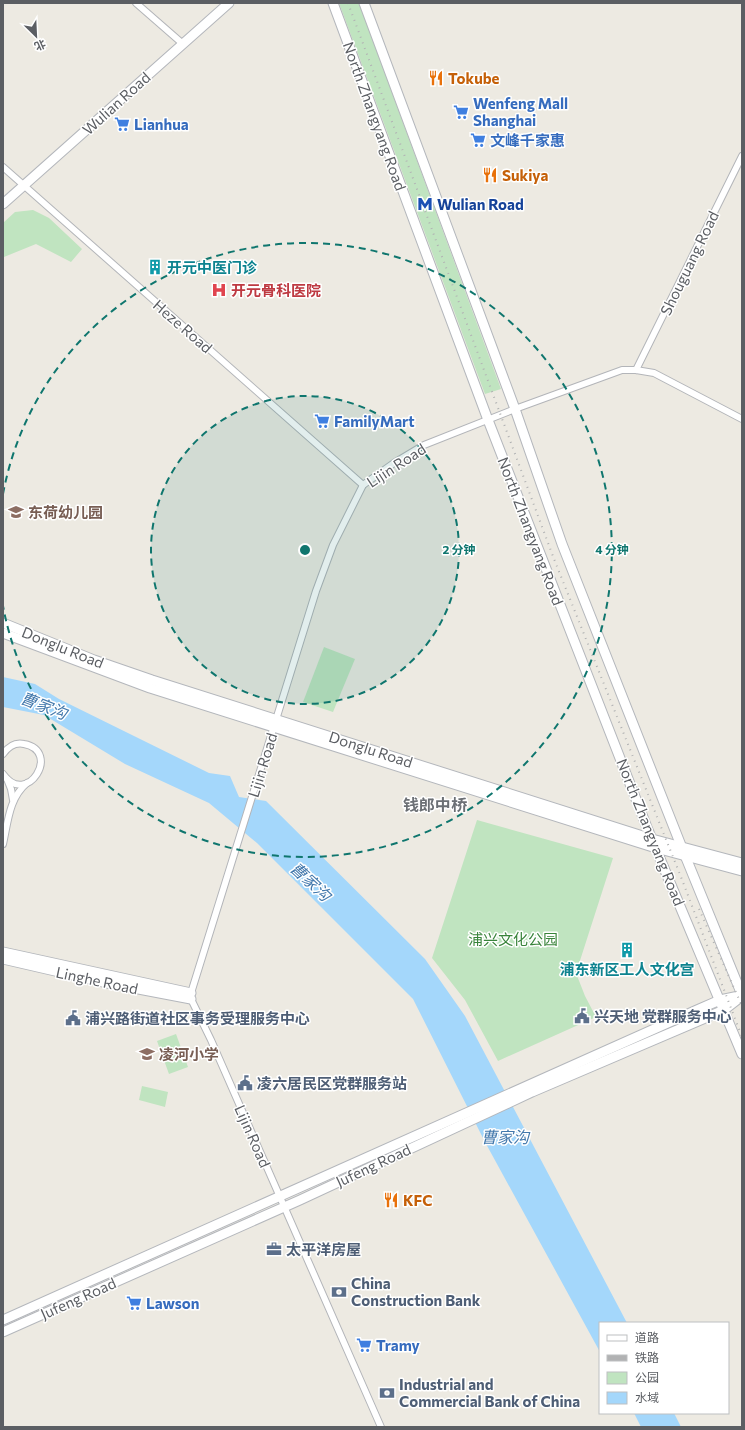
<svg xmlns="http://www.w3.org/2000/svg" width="745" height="1430" viewBox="0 0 745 1430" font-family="Commissioner,'Noto Sans SC',sans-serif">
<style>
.green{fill:#c0e4c0}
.water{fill:#a4d7fb}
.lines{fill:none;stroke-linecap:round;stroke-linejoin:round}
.street-casing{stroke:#b3b5b9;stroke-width:8}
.secondary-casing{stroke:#b4b7bc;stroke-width:11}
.street{stroke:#fff;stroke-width:6}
.secondary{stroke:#fff;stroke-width:9}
.rail{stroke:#b1b2b3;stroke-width:2;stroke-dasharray:1 5;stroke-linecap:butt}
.ring{fill:none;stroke:#0f766e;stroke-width:2;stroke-dasharray:7 5}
.labels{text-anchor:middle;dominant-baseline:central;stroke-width:3;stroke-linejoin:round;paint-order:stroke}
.food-label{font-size:15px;font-weight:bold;fill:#c56008;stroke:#fff;text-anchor:start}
.street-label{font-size:15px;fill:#5b5e63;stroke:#fff}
.shop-label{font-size:15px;font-weight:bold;fill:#366cbe;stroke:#fff;text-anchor:start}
.transit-label{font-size:15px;font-weight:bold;fill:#164399;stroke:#fff;text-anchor:start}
.culture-label{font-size:15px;font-weight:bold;fill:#0d838f;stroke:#fff;text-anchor:start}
.health-label{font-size:15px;font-weight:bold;fill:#be3a42;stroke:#fff;text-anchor:start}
.education-label{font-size:15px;font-weight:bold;fill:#785e54;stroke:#fff;text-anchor:start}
.park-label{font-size:15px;fill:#39843b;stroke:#fff}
.service-label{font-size:15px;font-weight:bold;fill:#4e5e75;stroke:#fff;text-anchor:start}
.water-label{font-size:16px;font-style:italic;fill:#4278ac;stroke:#fff}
.neighbourhood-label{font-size:16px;font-weight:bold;fill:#6c7075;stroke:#fff}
.centre{fill:#0f766e;stroke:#fff;stroke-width:2}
.ring-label{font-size:12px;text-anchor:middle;font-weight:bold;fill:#0f766e;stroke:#fff;stroke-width:3;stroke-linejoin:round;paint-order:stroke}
</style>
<rect width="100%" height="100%" fill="#edeae2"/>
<g class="green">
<path d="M339,3H359L501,389L485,394Z"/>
<path d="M33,210L49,218L82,249L71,262L36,244L4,257L3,255V223L15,212Z"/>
<path d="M324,647L355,659L333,712L303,702Z"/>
<path d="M477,820L613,858L576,973L585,996L596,1017L498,1061L465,1000L432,958Z"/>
<path d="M176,1034L188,1067L169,1074L157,1041Z"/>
<path d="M142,1086L168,1092L165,1107L139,1100Z"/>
</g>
<g class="water">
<path d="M3,677L35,684L59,699L209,773L230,776L239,797L266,801L425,959L465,1016L627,1323H600V1352L485,1142L413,999L257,843L209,803L125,764L44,715L3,707Z"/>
<path d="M634,1413H674L681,1427H641Z"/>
</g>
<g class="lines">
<g class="street-casing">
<g id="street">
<path d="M136,3L183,44"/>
<path d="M3,167L363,485"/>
<path d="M636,370L742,156"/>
<path d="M3,754C8,747 15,742 24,744C62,751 27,808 3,774"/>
<path d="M7,779L11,789L13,800"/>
<path d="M3,844C8,822 9,798 27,783"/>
<path d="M381,1427L211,1040L191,999V993L316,591L333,545L363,485L394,463L424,445L515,409L622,370H636L654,373L742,419"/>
</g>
</g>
<g class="secondary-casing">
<g id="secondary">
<path d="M333,3L488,420L648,830L742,1054"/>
<path d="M364,3L515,409L562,544L682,848L742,995"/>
<path d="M3,204L229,3"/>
<path d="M3,623L94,660L152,680L652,839L742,863"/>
<path d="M3,633L150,688L656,848L742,871"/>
<path d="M3,952L191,993"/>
<path d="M3,959L107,983L191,999"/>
<path d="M3,1320L699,1009L720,1000L739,996"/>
<path d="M3,1332L300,1200L532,1092L724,1010L742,996"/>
</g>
</g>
<use href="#street" class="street"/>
<use href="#secondary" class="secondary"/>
<g class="rail">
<path d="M348,3L554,559L681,877L742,1037"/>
<path d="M699,909L742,1006"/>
</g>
</g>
<circle cx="305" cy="550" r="154" fill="#0f766e" fill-opacity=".12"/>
<g class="ring">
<circle cx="305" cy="550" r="154"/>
<path d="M3 494A307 307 0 1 1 3 606"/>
</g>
<defs>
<g id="restaurant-bare" transform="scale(1.2)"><path d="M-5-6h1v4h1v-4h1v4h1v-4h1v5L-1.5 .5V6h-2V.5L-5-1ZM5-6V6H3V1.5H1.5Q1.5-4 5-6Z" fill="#e8710a" stroke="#fff" stroke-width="2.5" paint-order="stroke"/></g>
<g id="supermarket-bare" transform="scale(1.2)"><path d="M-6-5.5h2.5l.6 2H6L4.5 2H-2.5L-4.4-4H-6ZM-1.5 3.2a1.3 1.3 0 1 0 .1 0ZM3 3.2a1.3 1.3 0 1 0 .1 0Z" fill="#3f7fe0" stroke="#fff" stroke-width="2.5" paint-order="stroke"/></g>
<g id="metro-bare" transform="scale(1.2)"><path d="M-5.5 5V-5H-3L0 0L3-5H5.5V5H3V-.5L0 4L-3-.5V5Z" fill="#1a4fb4" stroke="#fff" stroke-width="2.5" paint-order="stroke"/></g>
<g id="building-bare" transform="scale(1.2)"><path d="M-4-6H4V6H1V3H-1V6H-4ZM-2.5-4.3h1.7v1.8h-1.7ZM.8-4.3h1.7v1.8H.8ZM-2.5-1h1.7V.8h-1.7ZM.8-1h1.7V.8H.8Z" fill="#0f9aa8" stroke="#fff" stroke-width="2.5" paint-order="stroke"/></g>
<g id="hospital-bare" transform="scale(1.2)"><path d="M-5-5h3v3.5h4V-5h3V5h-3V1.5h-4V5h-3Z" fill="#e0444e" stroke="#fff" stroke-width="2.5" paint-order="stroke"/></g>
<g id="school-bare" transform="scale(1.2)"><path d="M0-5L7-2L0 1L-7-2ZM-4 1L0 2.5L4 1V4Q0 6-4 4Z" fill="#8d6e63" stroke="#fff" stroke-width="2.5" paint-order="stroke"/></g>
<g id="civic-bare" transform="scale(1.2)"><path d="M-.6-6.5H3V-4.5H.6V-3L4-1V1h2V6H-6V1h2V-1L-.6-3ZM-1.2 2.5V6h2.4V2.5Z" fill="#5c6f8a" stroke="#fff" stroke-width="2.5" paint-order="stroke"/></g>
<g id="office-bare" transform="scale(1.2)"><path d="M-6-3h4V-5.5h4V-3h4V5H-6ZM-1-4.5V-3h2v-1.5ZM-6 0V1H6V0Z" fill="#5c6f8a" stroke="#fff" stroke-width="2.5" paint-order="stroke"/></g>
<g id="bank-bare" transform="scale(1.2)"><path d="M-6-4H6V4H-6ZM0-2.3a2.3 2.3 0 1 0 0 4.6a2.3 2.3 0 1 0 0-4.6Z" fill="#5c6f8a" stroke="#fff" stroke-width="2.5" paint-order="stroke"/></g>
</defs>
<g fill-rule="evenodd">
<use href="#restaurant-bare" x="436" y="78"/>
<use href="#supermarket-bare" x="461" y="112"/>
<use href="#supermarket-bare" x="122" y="124"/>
<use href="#supermarket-bare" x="478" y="140"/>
<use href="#restaurant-bare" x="490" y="175"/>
<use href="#metro-bare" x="425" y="204"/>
<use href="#building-bare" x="155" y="267"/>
<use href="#hospital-bare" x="219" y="290"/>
<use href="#supermarket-bare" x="322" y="421"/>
<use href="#school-bare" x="16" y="512"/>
<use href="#building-bare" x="627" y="950"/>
<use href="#civic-bare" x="582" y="1016"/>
<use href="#civic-bare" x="73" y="1018"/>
<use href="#school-bare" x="147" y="1054"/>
<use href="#civic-bare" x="245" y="1083"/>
<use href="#restaurant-bare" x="391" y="1200"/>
<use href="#office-bare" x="274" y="1249"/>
<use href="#bank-bare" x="339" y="1292"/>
<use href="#supermarket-bare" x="134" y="1303"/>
<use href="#supermarket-bare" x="364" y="1345"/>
<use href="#bank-bare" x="387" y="1393"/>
</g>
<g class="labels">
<g class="food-label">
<text x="448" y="78">Tokube</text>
<text x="502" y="175">Sukiya</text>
<text x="403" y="1200">KFC</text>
</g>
<g class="street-label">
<text transform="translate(116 103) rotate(-42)">Wulian Road</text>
<text transform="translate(375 116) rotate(70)">North Zhangyang Road</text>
<text transform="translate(689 263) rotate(-64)">Shouguang Road</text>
<text transform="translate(183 326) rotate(41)">Heze Road</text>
<text transform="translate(396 465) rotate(-33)">Lijin Road</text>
<text transform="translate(531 531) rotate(69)">North Zhangyang Road</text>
<text transform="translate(63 647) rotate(22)">Donglu Road</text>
<text transform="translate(371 749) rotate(18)">Donglu Road</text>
<text transform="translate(262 765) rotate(-73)">Lijin Road</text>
<text transform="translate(651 832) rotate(68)">North Zhangyang Road</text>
<text transform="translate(97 980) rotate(12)">Linghe Road</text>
<text transform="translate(253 1136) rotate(66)">Lijin Road</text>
<text transform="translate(373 1165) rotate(-25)">Jufeng Road</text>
<text transform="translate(78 1298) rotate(-24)">Jufeng Road</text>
</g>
<g class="shop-label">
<text x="473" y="103">Wenfeng Mall<tspan x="473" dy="17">Shanghai</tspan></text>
<text x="134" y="124">Lianhua</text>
<text x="490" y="140">文峰千家惠</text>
<text x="334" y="421">FamilyMart</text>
<text x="146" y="1303">Lawson</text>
<text x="376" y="1345">Tramy</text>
</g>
<g class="transit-label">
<text x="437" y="204">Wulian Road</text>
</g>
<g class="culture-label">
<text x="167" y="267">开元中医门诊</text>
<text x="627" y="969" text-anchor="middle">浦东新区工人文化宫</text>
</g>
<g class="health-label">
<text x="231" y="290">开元骨科医院</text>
</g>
<g class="education-label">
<text x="28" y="512">东荷幼儿园</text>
<text x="159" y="1054">凌河小学</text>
</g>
<g class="park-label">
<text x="513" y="939">浦兴文化公园</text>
</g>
<g class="service-label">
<text x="594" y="1016">兴天地 党群服务中心</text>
<text x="85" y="1018">浦兴路街道社区事务受理服务中心</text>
<text x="257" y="1083">凌六居民区党群服务站</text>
<text x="286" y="1249">太平洋房屋</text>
<text x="351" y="1283">China<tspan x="351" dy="17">Construction Bank</tspan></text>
<text x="399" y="1384">Industrial and<tspan x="399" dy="17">Commercial Bank of China</tspan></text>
</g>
<g class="water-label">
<text transform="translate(44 705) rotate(21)">曹家沟</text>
<text transform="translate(311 881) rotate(43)">曹家沟</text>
<text x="505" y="1136">曹家沟</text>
</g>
<g class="neighbourhood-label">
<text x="435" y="804">钱郎中桥</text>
</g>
</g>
<circle cx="305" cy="550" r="6" class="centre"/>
<g class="ring-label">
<text x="459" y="554">2 分钟</text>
<text x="612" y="554">4 分钟</text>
</g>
<rect width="745" height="1430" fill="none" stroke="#5b5e63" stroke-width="8"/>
<rect x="599" y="1322" width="130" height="92" fill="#ffffff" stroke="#bdbfc1"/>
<rect x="607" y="1335" width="20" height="6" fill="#ffffff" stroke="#bdbfc1"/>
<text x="635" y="1342" font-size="12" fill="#5b5e63">道路</text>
<rect x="607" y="1355" width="20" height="6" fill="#b1b2b3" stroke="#bdbfc1"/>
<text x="635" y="1362" font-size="12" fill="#5b5e63">铁路</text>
<rect x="607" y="1372" width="20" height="12" fill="#c0e4c0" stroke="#bdbfc1"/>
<text x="635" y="1382" font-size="12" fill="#5b5e63">公园</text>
<rect x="607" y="1392" width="20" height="12" fill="#a4d7fb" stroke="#bdbfc1"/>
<text x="635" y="1402" font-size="12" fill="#5b5e63">水域</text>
<g transform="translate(36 36) rotate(156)" stroke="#ffffff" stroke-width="3" paint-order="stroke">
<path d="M0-3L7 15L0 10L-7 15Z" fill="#5b5e63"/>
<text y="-6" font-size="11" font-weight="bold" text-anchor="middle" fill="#5b5e63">北</text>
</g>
</svg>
